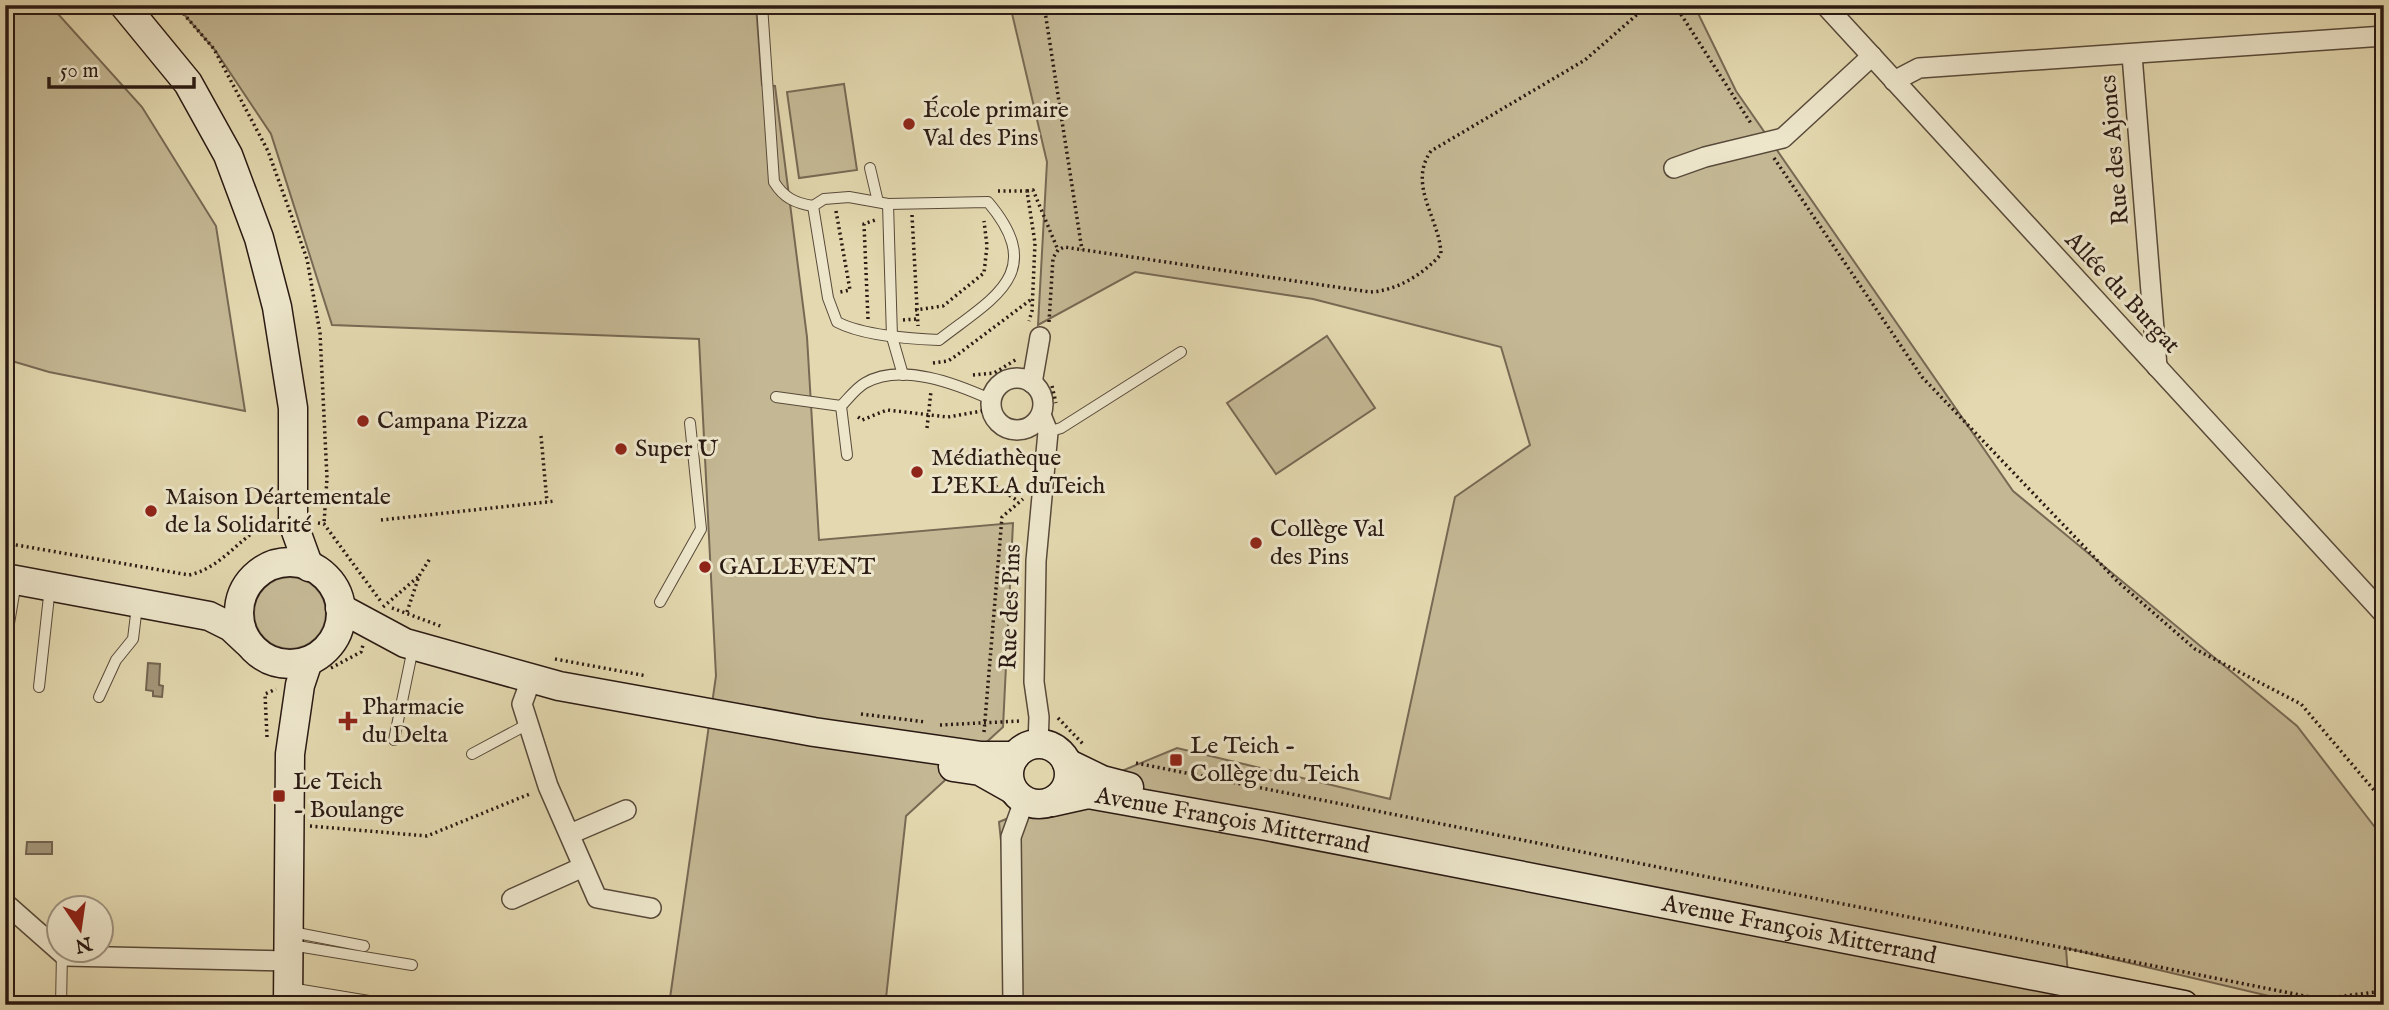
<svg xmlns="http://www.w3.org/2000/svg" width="2389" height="1010" viewBox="0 0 2389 1010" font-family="'IM FELL English',serif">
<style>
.green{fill:#c4b894;stroke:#776954;stroke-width:2}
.water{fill:#a4977a;stroke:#736551;stroke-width:2}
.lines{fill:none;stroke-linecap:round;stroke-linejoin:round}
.lane-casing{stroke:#584a3a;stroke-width:12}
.street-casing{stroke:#584a3a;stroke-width:22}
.secondary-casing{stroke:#2a1a13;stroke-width:31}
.path{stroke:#2a1a13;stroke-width:3.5;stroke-dasharray:2 3.5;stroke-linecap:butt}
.lane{stroke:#ede6cb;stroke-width:10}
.street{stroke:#ede6cb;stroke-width:19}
.secondary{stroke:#ede6cb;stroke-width:28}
.poi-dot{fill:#8f2418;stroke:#ede6cb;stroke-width:2.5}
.labels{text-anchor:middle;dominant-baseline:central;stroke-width:6;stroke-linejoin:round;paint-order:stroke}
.poi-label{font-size:24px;fill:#2a1a13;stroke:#ede6cb;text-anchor:start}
.street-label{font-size:24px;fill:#2a1a13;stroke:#ede6cb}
</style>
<rect width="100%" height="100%" fill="#e3d8af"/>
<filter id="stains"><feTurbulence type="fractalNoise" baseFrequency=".00286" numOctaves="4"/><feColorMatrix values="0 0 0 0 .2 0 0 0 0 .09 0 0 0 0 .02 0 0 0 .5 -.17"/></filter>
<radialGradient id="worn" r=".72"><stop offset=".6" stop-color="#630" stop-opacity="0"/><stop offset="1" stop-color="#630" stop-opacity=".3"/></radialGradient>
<g class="green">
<path d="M5,5H50L142,107L216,226L245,411L49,372L5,359Z"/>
<path d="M176,5H756L762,85L775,86L807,337L819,540L1013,523L1003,727L906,816L886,998L878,1005H669L716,676L699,339L332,325L271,134L215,50Z"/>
<path d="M1010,5H1694L1736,91L2013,491L2297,726L2384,839V1005H2307L2066,948L2070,1005H1018L999,822L1177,748L1390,799L1455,497L1530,445L1501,347L1313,299L1135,272L1038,325L1047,162Z"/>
<path d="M844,84L857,170L799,178L787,92Z"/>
<path d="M1327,336L1375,408L1276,474L1227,403Z"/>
<circle cx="290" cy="613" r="36"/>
</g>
<g class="water">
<path d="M148,663L160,664L159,685L163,686L162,697L153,696V691L146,690Z"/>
<path d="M27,842H52V854H26Z"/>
</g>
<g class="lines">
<g class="lane-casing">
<g id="lane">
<path d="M762,5L774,182C784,198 795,203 813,206"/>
<path d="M870,168L878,202"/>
<path d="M849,197L888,204L988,202C1048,273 993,298 939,340C910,339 862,335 837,322L828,298L813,206L824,199Z"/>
<path d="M888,204L892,337L903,375"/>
<path d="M776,397L841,406"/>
<path d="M1048,432L1061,428L1181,352"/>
<path d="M847,455L841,406C848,399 856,388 865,383C901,362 957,384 992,400"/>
<path d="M660,602L701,529L690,423"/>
<path d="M5,647L16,582"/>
<path d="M39,687L50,587"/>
<path d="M99,697L116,660L133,639L137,606"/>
<path d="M394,740L413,648"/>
<path d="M472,754L528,724"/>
<path d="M292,932L364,946"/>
<path d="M291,945L412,965"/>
<path d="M290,988L393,1005"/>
<path d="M61,1005L62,953"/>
</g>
</g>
<g class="street-casing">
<g id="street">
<path d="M1825,5L2384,614"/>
<path d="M2132,55L2157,367"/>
<path d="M1894,81L1919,68L2384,36"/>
<path d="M1674,168L1705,157L1783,138L1872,56"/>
<circle cx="1017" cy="404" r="26"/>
<path d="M1032,383L1040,337"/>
<path d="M532,677L522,704L548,786L597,898L651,908"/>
<path d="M1038,744L1039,717L1034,682L1036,561L1048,432L1041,415"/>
<path d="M570,834L626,810"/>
<path d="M512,899L583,867"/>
<path d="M5,903L65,956L290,961"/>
<path d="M1013,1005L1011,837L1024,801"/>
</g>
</g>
<g class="secondary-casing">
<g id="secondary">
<path d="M124,5L188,83L228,155L259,238L277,307L293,408V523L309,567"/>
<circle cx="290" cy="613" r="51"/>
<path d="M5,578L209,616L231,627L247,642"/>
<path d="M340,608L405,643L559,686L814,732L981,756H1015"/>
<circle cx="1039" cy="774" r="30"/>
<path d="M1067,763L1102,780L1129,787"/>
<path d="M953,767L980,771L1012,789"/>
<path id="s1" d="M1052,802L1088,794L1267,826L2184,1005"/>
<path d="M288,1005L290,754L300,685L308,661"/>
</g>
</g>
<g class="path">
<path d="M176,5L214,49L268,151L307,259L320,333L327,478L324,524"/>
<path d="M1044,5L1082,250"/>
<path d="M1675,5L1752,125"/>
<path d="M1774,158L1922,377L2118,582L2195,649L2301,704L2384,802"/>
<path d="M998,191H1027L1035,243L1032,311L1029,321"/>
<path d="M1027,191L1033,190L1058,250"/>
<path d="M836,211L850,290L840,292"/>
<path d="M912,215L918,326"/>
<path d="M915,310L943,306L984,273L987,246L984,221"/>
<path d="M868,319L864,224L875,220"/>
<path d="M903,320L917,319"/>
<path d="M1049,322L1053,258L1058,250L1064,247L1370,292C1396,291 1424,274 1441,254C1440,219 1407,185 1431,151L1585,60L1648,5"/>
<path d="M933,363L948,361L957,355L1033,298"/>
<path d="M973,375L994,373L1017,359"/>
<path d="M1052,386L1056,403"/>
<path d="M858,417L862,420L887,410L948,417L982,411"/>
<path d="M927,428L931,391"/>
<path d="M541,436L547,502"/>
<path d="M991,483L1018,501"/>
<path d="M381,520L556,501"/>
<path d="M318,523L324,524L382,603"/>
<path d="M5,543L189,575C226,567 243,530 272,524"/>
<path d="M383,607L419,576"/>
<path d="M392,608L443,627"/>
<path d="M407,612L419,576L431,557"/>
<path d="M555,659L647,676"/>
<path d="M331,668L361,652L363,645"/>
<path d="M861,714L926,722"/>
<path d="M1058,718L1084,745"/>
<path d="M940,725L1020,721"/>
<path d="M984,732L1002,517L1023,499"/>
<path d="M267,737L265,694L276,689"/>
<path d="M1136,763L2320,999L2384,991"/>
<path d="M310,826L427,836L532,793"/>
</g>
<use href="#lane" class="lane"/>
<use href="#street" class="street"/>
<use href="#secondary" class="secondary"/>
</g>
<g class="poi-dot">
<circle cx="909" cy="124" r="7"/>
<circle cx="363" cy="421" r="7"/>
<circle cx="621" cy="449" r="7"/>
<circle cx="917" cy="472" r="7"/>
<circle cx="151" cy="511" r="7"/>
<circle cx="1256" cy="543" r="7"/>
<circle cx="705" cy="567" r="7"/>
<path d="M344.5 710.5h7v7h7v7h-7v7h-7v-7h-7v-7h7z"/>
<rect x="1169" y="753" width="14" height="14" rx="3.5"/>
<rect x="272" y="789" width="14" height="14" rx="3.5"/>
</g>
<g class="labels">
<g class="poi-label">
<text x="923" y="110">École primaire<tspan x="923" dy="28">Val des Pins</tspan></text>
<text x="377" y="421">Campana Pizza</text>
<text x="635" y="449">Super U</text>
<text x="931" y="458">Médiathèque<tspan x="931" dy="28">L'EKLA duTeich</tspan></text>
<text x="165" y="497">Maison Déartementale<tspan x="165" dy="28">de la Solidarité</tspan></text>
<text x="1270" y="529">Collège Val<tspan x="1270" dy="28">des Pins</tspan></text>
<text x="719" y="567">GALLEVENT</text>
<text x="362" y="707">Pharmacie<tspan x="362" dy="28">du Delta</tspan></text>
<text x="1190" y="746">Le Teich -<tspan x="1190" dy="28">Collège du Teich</tspan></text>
<text x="293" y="782">Le Teich<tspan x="293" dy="28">- Boulange</tspan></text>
</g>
<g class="street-label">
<text transform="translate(2115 150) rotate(-95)">Rue des Ajoncs</text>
<text transform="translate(2122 293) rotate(47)">Allée du Burgat</text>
<text transform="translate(1011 607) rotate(-88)">Rue des Pins</text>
<text stroke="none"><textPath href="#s1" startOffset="184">Avenue François Mitterrand</textPath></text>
<text stroke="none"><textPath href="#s1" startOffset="761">Avenue François Mitterrand</textPath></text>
</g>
</g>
<rect width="2389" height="1010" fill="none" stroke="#e3d8af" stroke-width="28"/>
<rect x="7" y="7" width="2375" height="996" fill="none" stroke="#2a1a13" stroke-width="3.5"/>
<rect x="14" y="14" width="2361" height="982" fill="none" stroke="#2a1a13" stroke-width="2"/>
<g transform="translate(80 929) rotate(167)"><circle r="33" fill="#ede6cb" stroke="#9f9481" stroke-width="2"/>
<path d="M0-5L12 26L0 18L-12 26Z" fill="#8f2418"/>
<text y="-10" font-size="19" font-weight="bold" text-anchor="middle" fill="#2a1a13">N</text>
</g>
<path d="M49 77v10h145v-10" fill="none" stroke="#2a1a13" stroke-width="3.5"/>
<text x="60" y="77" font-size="21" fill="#2a1a13" stroke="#ede6cb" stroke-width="5" paint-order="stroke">50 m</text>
<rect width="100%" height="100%" filter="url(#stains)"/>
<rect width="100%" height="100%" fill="url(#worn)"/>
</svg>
